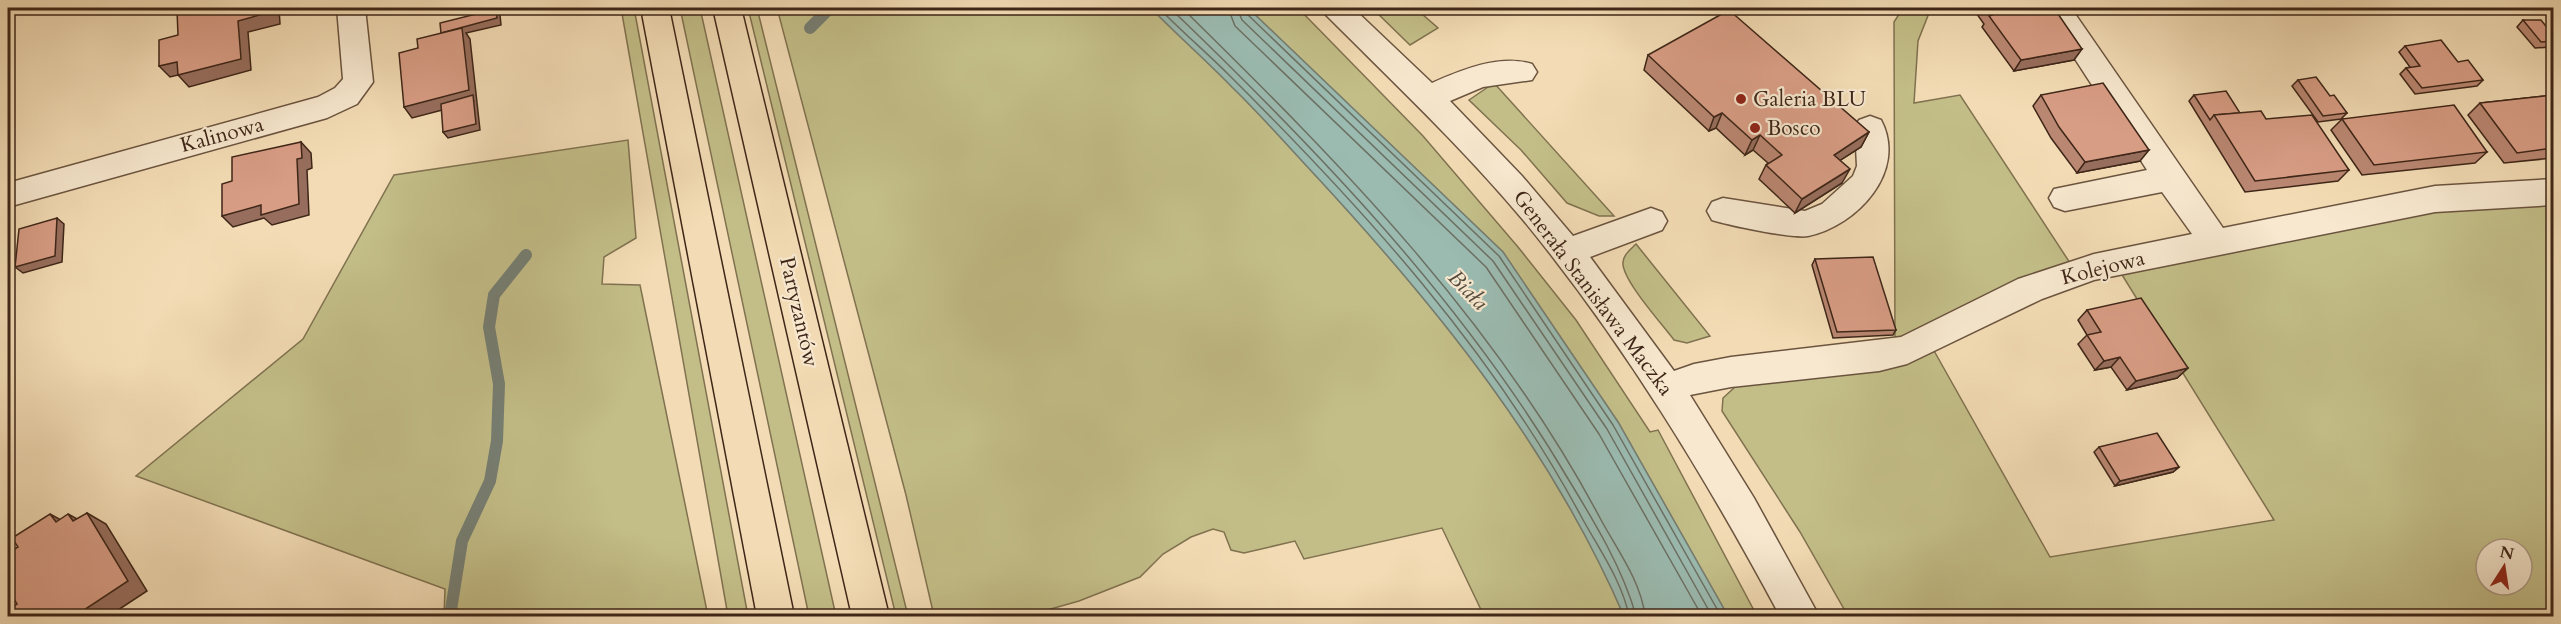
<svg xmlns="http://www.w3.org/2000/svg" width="2561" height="624" viewBox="0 0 2561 624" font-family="Cardo,serif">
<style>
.green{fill:#c3be88;stroke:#807250;stroke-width:1.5;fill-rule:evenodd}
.water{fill:#9bbbb1;stroke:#767f74;stroke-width:1.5}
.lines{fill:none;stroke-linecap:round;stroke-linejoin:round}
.shore{stroke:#6c7064;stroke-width:1.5}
.stream{stroke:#767f74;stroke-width:12}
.minor-casing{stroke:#6b543f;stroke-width:3}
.major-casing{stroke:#3e2618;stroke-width:3}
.minor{fill:#f7e8cf;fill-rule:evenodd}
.major{fill:#f3dcb5;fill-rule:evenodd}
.wall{fill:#ba8772;stroke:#3e2618;stroke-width:1.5}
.shaded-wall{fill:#976e5d;stroke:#3e2618;stroke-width:1.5}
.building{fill:#d89d85;stroke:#3e2618;stroke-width:1.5}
.poi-dot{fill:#8f2418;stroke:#f7e8cf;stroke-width:2}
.labels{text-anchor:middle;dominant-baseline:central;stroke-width:4.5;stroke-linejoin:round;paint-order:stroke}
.poi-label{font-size:21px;fill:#3e2618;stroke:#f7e8cf;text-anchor:start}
.street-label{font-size:21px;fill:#3e2618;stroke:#f7e8cf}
.water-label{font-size:22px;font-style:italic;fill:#554b3e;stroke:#f7e8cf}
</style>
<rect width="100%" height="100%" fill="#f3dcb5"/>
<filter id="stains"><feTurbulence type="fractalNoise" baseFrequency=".00333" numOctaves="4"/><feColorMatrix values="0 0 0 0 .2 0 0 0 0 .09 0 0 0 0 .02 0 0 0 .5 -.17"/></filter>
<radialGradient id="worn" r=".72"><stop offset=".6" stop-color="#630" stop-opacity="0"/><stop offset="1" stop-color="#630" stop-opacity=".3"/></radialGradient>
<g class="green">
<path d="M621,8H634L748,616H728Z"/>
<path d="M680,8H700L836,616H809Z"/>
<path d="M748,8H757L908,616H896Z"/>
<path d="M777,8H1151C1177,35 1206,60 1232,87C1261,115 1288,146 1316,176C1439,309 1552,449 1624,616H1484L1442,528L1304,559L1295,541L1244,553L1231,550L1224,532L1213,529L1191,537L1163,554L1140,577L1079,601L1026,616H934L906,495Z"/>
<path d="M1248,8H1298L1423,136L1518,247L1576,320L1650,432L1658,430L1757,616H1728L1618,422L1503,252Z"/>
<path d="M1372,8H1415L1438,28L1410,45Z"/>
<path d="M1903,8H1931L1918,41L1914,103L1960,95L2072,266L1895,343L1894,22Z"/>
<path d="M1494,83L1614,216H1599L1567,203L1521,150L1469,100Z"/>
<path d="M628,140L636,238L604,257L602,284L640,285L708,616H444L445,589L136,476L303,339L394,175Z"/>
<path d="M2553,200V616H1848L1800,532L1722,411L1723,398L1735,387L1762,379L1933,349L2050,557L2274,520L2119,270L2440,206ZM2486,549H2522V585H2486Z"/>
<path d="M1636,244L1710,336L1687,343L1674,340C1663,325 1621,279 1623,262C1624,254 1630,250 1636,244Z"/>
</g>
<path class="water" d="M1151,8H1248L1503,252L1618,422L1728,616H1624C1551,448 1440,310 1316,176C1288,146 1261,115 1232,87C1206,60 1177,35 1151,8Z"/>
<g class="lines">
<g class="shore">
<path d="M1159,8C1181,31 1205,51 1228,74C1362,207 1493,351 1582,518C1599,549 1622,581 1629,616"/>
<path d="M1170,8C1319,151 1465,303 1570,482C1595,523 1623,569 1636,616"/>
<path d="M1182,8C1340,163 1495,320 1600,518C1616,548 1641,581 1645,616"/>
<path d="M1228,8L1235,26L1486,267L1599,434L1702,616"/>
<path d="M1237,8L1242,20L1493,261L1607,429L1712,616"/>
<path d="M1245,8L1247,14L1499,256L1613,425L1721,616"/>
</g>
<g class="stream">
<path d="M810,28L830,8"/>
<path d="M450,616L462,541L490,481L497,441L499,384L489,327L494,295L526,255"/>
</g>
<g class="minor-casing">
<g id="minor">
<path d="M337,8H365L373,82L357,104L327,118L8,207V183L318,97L335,88L343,79Z"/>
<path d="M1322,8H1353L1432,83C1461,70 1500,54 1532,64L1537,72L1532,80L1483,87L1450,101L1522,176L1573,236L1651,208L1662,212L1667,221L1662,230L1590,257L1674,371L1694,364L1731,357L1901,337L2018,279L2094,254L2192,234L2162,192L2065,211L2054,207L2049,198L2054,189L2147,170L2042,8H2071L2223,228L2435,186L2554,179V205L2435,212L2094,280L2042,299L1907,364L1879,371L1731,387L1690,395L1754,498L1819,616H1780C1706,478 1624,343 1524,221C1463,148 1393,82 1326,15Z"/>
<path d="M1870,116L1881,120C1908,171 1857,226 1808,236C1793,239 1728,225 1712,220L1707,211L1712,202L1723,198L1805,211L1822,204L1853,176L1857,166L1855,128L1859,120Z"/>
</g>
</g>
<g class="major-casing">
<g id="major">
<path d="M641,8H669L794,616H757Z"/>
<path d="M713,8H741L889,616H852Z"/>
</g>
</g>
<use href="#minor" class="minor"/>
<use href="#major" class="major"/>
</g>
<g class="wall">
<path d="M1975,8H2054L2074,60L2014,71L1982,27L1984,24L1974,10Z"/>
<path d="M2523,20L2553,35V46L2552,47L2535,48L2517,27Z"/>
<path d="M2405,46L2458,62L2483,80L2477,86L2415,94L2400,74L2406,68L2410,67L2399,52Z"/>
<path d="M1648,55L1869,132L1861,147L1840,160L1842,183L1795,213L1759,179L1766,165L1768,163L1753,150L1745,155L1716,128L1709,131L1644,70Z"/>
<path d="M2298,80L2330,96L2347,113L2341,119L2318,122L2292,86Z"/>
<path d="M2041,95L2140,161L2077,173L2051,138L2033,106Z"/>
<path d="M2194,95L2240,113L2266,119L2349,170L2338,181L2245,192L2189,101Z"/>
<path d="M2553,95V158L2504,163L2468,115L2480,103Z"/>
<path d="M2342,119L2487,152L2475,163L2362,175L2331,130Z"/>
<path d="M1815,259L1896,330L1893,335L1833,338L1812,265Z"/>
<path d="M2087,310L2188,368L2177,378L2127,390L2111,367L2095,370L2078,344L2087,335L2078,320Z"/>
<path d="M2099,447L2179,467L2173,472L2115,486L2094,452Z"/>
</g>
<g class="shaded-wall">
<path d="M270,8H279L280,24L248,32L251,70L189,87L178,75L182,74L170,77L159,66L238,21Z"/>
<path d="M496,9L500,15L501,25L466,33L470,39L480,130L448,138L443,132L473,102L412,118L404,107L441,33Z"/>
<path d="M2082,49L2074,60L2014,71L2021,60Z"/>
<path d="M1722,113L1716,128L1709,131L1714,117Z"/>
<path d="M1869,132L1861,147L1827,169L1834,155Z"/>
<path d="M1760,135L1753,150L1745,155L1752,140Z"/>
<path d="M301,142L311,153L312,168L307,170L309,215L272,225L264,218L233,227L222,216L297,159Z"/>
<path d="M2149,150L2140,161L2077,173L2085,162Z"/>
<path d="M1850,169L1842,183L1795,213L1802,199Z"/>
<path d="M57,218L64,224L62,262L23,273L15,267Z"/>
<path d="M8,230L14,235L13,262L8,264Z"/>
<path d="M2120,357L2111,367L2095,370L2104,361Z"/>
<path d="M2188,368L2177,378L2127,390L2136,381Z"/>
<path d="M2179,467L2173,472L2115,486L2120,481Z"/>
<path d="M87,513L106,524L147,591L109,616H75Z"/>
<path d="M50,514L70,525L56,522Z"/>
<path d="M68,514L88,525L73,521Z"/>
</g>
<g class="building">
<path d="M188,8H270V12L238,21L241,59L178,75L177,62L159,66V40L178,35L177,10Z"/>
<path d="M1987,8H2054L2082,49L2021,60L1989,16L1992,15Z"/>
<path d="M496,9L497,18L441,33L440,23Z"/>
<path d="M1729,10L1869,132L1834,155L1850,169L1802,199L1766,165L1782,155L1760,135L1752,140L1722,113L1714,117L1648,55Z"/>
<path d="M2523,20H2541L2553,35V41L2541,42Z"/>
<path d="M462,28L469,90L404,107L399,53L418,48L417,39Z"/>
<path d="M2441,40L2458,62L2468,60L2483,80L2422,88L2406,68L2420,66L2405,46Z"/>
<path d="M2316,77L2330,96L2334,95L2347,113L2323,116L2298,80Z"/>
<path d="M2103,83L2149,150L2085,162L2059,127L2041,95Z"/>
<path d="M2226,91L2240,113L2214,115L2210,120L2194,95Z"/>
<path d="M473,95L476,124L443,132L441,104Z"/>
<path d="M2553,95V148L2517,153L2480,103Z"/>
<path d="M2454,105L2487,152L2374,165L2342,119Z"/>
<path d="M2261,111L2266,119L2312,115L2349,170L2255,181L2214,115Z"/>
<path d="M301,142L302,158L297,159L299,204L261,215V205L222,216V184L232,181V157Z"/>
<path d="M57,218L55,256L15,267L19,229Z"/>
<path d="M1873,257L1896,330L1837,332L1815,259Z"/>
<path d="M2141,298L2188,368L2136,381L2120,357L2104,361L2087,335L2101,332L2087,310Z"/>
<path d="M2157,433L2179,467L2120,481L2099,447Z"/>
<path d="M87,513L128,581L75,616H11L8,610L17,604L8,588V553L18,547L12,538L50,514L56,522L68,514L73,521Z"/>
<path d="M1224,614V616H1214Z"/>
</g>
<g class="poi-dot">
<circle cx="1741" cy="99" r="6"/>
<circle cx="1755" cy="128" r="6"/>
</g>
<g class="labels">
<g class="poi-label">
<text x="1753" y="99">Galeria BLU</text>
<text x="1767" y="128">Bosco</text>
</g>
<g class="street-label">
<text transform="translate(222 135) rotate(-15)">Kalinowa</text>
<text transform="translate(2103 268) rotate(-14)">Kolejowa</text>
<text transform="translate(1593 293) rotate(53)">Generała Stanisława Maczka</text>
<text transform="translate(799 312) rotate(77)">Partyzantów</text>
</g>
<g class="water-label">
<text transform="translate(1468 290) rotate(46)">Biała</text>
</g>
</g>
<rect width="2561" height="624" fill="none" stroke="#f3dcb5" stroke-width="30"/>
<rect x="9" y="9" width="2543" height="606" fill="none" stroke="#3e2618" stroke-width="3"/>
<rect x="15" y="15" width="2531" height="594" fill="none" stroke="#3e2618" stroke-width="1.5"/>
<g transform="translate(2504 567) rotate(12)"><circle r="28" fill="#f7e8cf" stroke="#ad9a86" stroke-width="1.5"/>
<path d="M0-4.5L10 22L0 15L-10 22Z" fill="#8f2418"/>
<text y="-9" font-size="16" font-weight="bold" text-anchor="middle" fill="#3e2618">N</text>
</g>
<rect width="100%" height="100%" filter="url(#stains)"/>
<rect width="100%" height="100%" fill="url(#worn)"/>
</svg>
